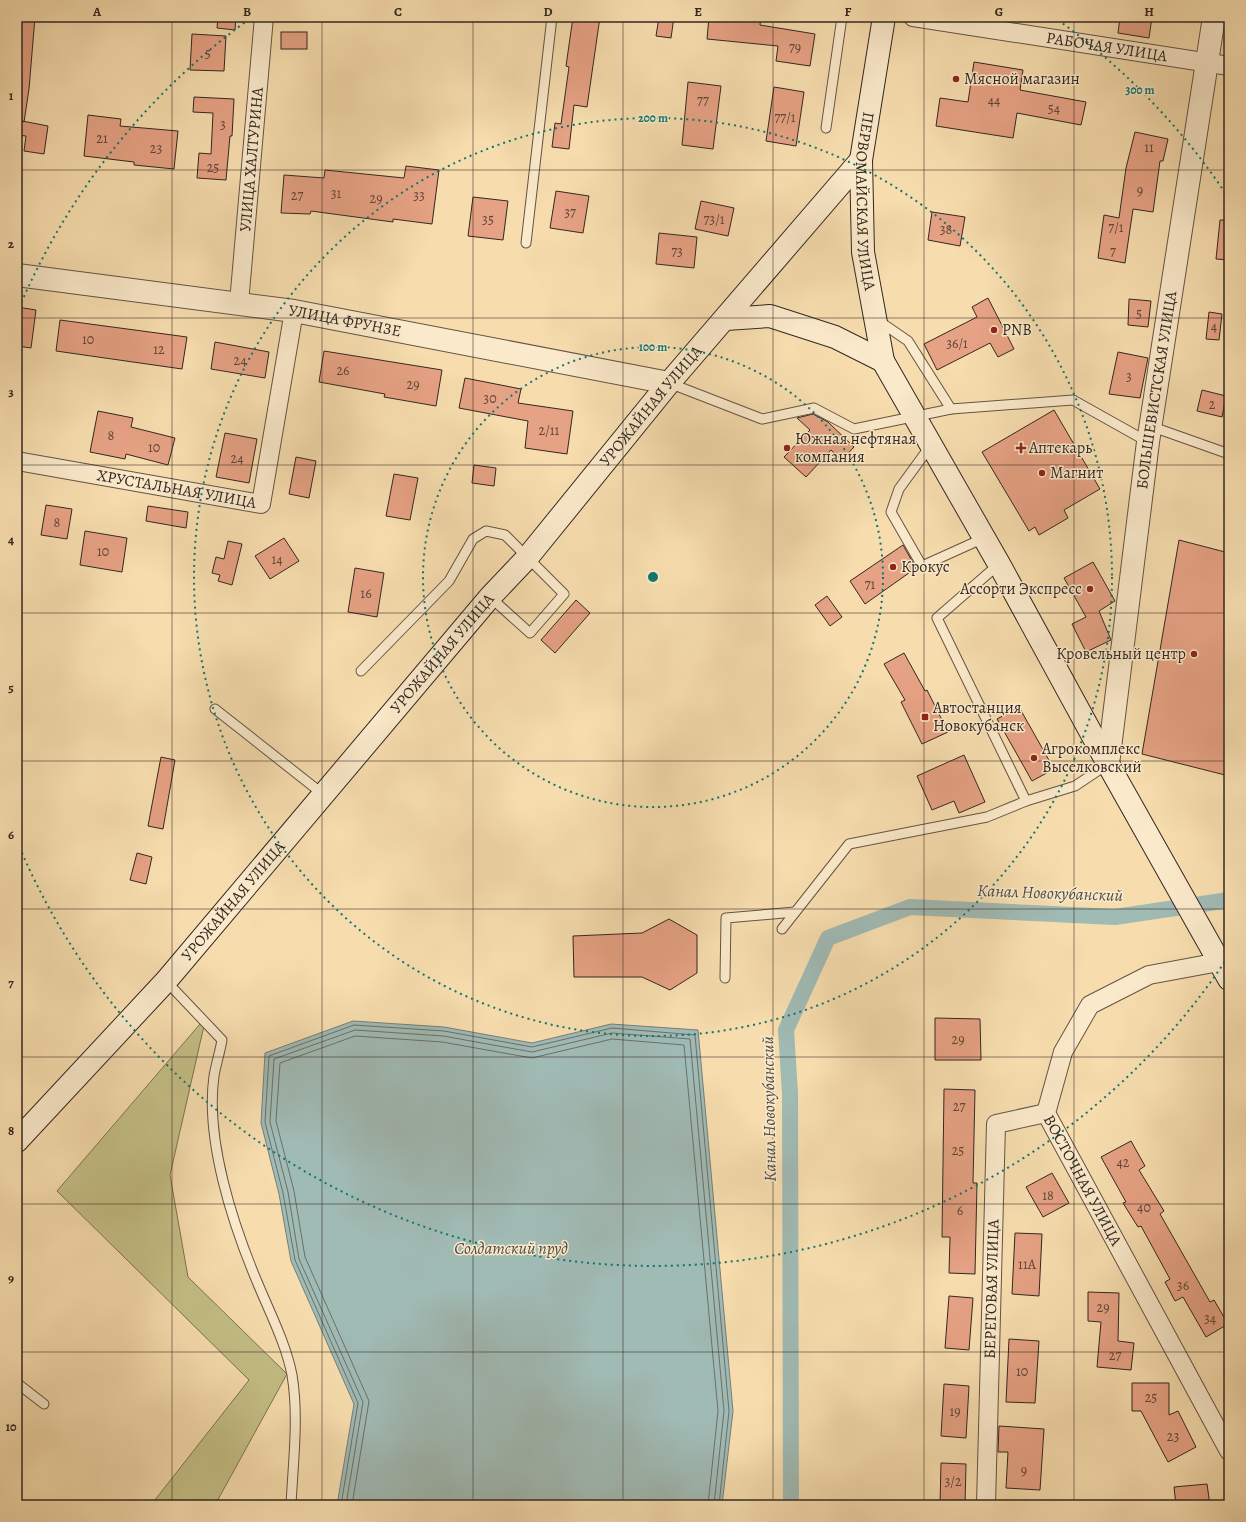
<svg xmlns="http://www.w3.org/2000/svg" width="1246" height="1522" viewBox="0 0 1246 1522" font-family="Alegreya,serif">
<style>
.green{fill:#c4bf85;stroke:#7c7354}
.water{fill:#a0bab4;stroke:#747f7a}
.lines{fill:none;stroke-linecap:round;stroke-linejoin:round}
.shore{stroke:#6a706b;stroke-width:1}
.canal{stroke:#a0bab4;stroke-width:16}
.building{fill:#e6a284;stroke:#332722}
.service-casing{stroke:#645445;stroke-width:11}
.minor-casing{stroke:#645445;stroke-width:20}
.tertiary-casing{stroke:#645445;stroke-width:24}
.secondary-casing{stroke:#332722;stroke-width:24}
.service{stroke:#fae9ca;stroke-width:9}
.minor{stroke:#fae9ca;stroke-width:18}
.tertiary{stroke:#fae9ca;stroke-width:22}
.secondary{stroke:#fae9ca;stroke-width:22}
.grid{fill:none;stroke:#332722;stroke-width:1;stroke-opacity:0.55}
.ring{fill:none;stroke:#0f766e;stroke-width:2;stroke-dasharray:2 4}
.poi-dot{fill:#8f2418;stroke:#fae9ca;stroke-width:1.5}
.labels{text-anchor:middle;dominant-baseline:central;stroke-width:3;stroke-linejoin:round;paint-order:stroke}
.number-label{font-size:14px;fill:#60463a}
.street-label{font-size:16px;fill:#332722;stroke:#fae9ca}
.poi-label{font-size:16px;fill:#332722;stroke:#fae9ca;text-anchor:start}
.water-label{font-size:17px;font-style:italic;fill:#4e4c46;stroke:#fae9ca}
.centre{fill:#0f766e;stroke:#fae9ca;stroke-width:2}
.ring-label{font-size:12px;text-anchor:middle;font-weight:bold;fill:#0f766e;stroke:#fae9ca;stroke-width:3;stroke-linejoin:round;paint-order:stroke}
.neatline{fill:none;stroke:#332722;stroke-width:1.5}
.grid-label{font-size:13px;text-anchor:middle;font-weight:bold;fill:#332722}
</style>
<rect width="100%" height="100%" fill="#f7ddae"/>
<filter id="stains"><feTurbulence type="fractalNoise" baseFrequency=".005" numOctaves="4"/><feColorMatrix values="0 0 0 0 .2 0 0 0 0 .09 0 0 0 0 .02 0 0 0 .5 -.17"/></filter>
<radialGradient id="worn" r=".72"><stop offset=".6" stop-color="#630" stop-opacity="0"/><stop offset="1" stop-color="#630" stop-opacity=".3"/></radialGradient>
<path class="green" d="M206,1017L170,1175L188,1277L287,1374L215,1505H151L249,1380L57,1191Z"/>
<path class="water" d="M353,1021L444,1027L532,1043L611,1024L698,1030L733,1411L722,1505H337L354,1404L291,1261L279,1194L261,1123L265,1053Z"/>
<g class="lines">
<g class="shore">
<path d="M341,1505L358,1403L295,1260L283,1193L265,1122L269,1056L354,1025L444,1031L532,1047L612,1028L695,1035L729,1411L719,1505"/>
<path d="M346,1505L363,1402L299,1259L288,1192L270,1122L274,1059L355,1030L443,1036L532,1052L612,1033L690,1039L724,1411L714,1505"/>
<path d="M352,1505L369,1401L305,1257L294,1191L276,1121L280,1063L355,1036L442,1042L532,1058L612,1039L684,1045L718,1411L708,1505"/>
</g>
<path class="canal" d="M791,1505L790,1093L786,1030L828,938L910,907L1115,917L1229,900"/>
</g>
<g class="building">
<path d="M17,17H35L29,89L24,122L22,121L48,126L44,154L24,151L26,136L17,135Z"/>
<path d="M218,17H236L235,30L217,28Z"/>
<path d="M573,17H600L587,107L574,105L569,149L552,147L555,123L561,124L569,67L566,66Z"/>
<path d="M659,17H674L671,38L656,36Z"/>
<path d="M709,17H761L760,25L815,34L810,66L776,61L778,46L707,39Z"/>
<path d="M1120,17H1152L1149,38L1118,33Z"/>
<rect x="281" y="32" width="26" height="17"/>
<path d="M192,34L226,36L224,71L190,70Z"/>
<path d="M974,62L1023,70L1020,90L1086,102L1081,125L1017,113L1013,138L936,126L940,98L968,102Z"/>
<path d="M688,82L721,86L713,149L682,145Z"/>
<path d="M774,87L804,92L796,146L766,141Z"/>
<path d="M194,97L234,99L232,136H230L226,180L197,178L199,153L211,154L213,113L193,112Z"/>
<path d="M88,115L121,119L120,126L178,131L174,169L134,165V162L84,156Z"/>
<path d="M1135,132L1168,139L1163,161H1160L1153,212L1133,209L1125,263L1098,258L1104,215L1119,218L1126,168Z"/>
<path d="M406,166L439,170L432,224L393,219V222L311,211L310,214L281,213L284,175L324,178L325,170L404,178Z"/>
<path d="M556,191L589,196L583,233L550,228Z"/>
<path d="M473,197L508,201L503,240L468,236Z"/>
<path d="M701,201L734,208L728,236L695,229Z"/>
<path d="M932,212L965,217L960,246L928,240Z"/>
<path d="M1220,220H1229V260L1216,259Z"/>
<path d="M659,233L697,237L694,268L656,264Z"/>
<path d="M988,298L1014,349L998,357L990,343L937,370L924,344L977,317L972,307Z"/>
<path d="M1129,299L1151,301L1148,327L1128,325Z"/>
<path d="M17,307L36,310L31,348L17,346Z"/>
<path d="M1209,312L1222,314L1219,340L1206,339Z"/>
<path d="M60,320L187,337L182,369L56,351Z"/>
<path d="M215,342L269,352L265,378L211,369Z"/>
<path d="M324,351L442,370L436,406L384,397L385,394L319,382Z"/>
<path d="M1118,352L1148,358L1140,398L1109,394Z"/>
<path d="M465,378L521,389L518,403L573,411L567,454L525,448L528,421L459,408Z"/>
<path d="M1202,390L1226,396L1222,417L1197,411Z"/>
<path d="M1054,410L1100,489L1064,510L1068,518L1039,535L1035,527L1029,531L982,452Z"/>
<path d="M98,411L133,418L131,427L175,438L168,465L126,454L125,459L90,452Z"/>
<path d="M813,414L828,422L854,447L842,460L831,450L806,477L784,457L810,430L797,418Z"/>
<path d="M225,433L257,439L249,483L216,477Z"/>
<path d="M296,457L316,461L309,498L289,494Z"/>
<path d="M474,465L496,468L494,486L472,483Z"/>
<path d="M394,474L418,478L410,520L386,516Z"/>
<path d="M46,505L72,509L67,539L41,535Z"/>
<path d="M148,506L188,512L186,528L146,521Z"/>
<path d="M85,531L127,538L122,572L80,565Z"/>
<path d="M284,538L299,561L270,579L255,556Z"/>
<path d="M1179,540L1229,553V776L1142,754Z"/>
<path d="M228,541L242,544L232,585L218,581L220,575L212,573L216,557L224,559Z"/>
<path d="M903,545L916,568L865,604L850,581Z"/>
<path d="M1093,562L1115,601L1099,611L1111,640L1086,652L1072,624L1086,617L1064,578Z"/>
<path d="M355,568L384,573L377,617L348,612Z"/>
<path d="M827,596L842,617L830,626L815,605Z"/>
<path d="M576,600L590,613L555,653L541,640Z"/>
<path d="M904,653L925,691L927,690L948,732L922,744L901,702L905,700L884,664Z"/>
<path d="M1019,707L1054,769L1032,781L997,719Z"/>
<path d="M964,755L985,802L959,813L954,801L932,810L917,776Z"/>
<path d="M161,757L175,760L163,829L148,826Z"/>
<path d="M137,853L152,857L146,884L130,880Z"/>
<path d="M669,919L697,935V973L670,990L642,977H574L573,936L642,933Z"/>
<path d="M935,1018L980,1019L981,1060H935Z"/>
<path d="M944,1089L975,1090L973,1183H977L975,1274L949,1273L950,1237H942Z"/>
<path d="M1131,1141L1145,1166L1139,1170L1164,1211L1160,1214L1210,1302L1214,1300L1228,1324L1206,1337L1183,1297L1175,1301L1165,1282L1170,1279L1141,1226L1138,1227L1123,1203L1126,1202L1101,1157Z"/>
<path d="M1052,1173L1069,1203L1043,1217L1026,1187Z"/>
<path d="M1015,1233L1042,1234L1039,1296L1012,1294Z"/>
<path d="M1088,1292L1119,1293L1118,1341L1134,1343L1131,1370L1097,1367L1101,1322L1088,1321Z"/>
<path d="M949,1296L973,1298L969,1350L945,1348Z"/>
<path d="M1009,1339L1039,1341L1035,1403L1006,1402Z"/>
<path d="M1132,1383H1169V1415L1178,1411L1196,1447L1168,1462L1141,1411H1132Z"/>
<path d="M944,1384L969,1386L966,1438L941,1436Z"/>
<path d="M999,1426L1044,1429L1040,1490L1006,1488L1008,1452H998Z"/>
<path d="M941,1463L966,1464L965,1505H940Z"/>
<path d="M1207,1484L1210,1505H1176L1174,1487Z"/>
</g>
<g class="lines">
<g class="service-casing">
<g id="service">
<path d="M826,128L842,17"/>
<path d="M526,243L552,17"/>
<path d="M879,321L908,341L951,409"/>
<path d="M669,383L762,419L814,408L854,429L951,409L1073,400L1148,442"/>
<path d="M1150,426L1229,454"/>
<path d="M931,445L899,489L891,512L922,566L984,538"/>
<path d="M999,564L937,618L1026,801L1075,786L1108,764"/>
<path d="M361,671L449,581L473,539L486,531L505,535L564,594L530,633L490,597"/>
<path d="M215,709L324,795"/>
<path d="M782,929L849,844L987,817L1026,801"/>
<path d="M725,978L726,918L795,912"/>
<path d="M166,981L222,1040C220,1052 216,1064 214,1076C205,1140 233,1225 258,1284C270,1313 286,1344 292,1375C299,1417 293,1463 291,1505"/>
<path d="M17,1383L44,1404"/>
</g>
</g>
<g class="minor-casing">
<g id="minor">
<path id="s1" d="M913,17L1229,66"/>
<path id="s2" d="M239,303L264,17"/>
<path id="s3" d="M17,461L261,504L294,311"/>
<path id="s4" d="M1229,965L1219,962L1149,975L1090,1005L1063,1052L1046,1113L1229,1451"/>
<path id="s5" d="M986,1505L996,1124L1046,1113"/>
</g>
</g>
<g class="tertiary-casing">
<g id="tertiary">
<path id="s6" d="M17,275L294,311L669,383"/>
<path id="s7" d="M1108,764L1148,442L1214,17"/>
</g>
</g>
<g class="secondary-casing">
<g id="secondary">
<path id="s8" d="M884,17L861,160L863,252L883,361L999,564L1113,773L1229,979"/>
<path d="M726,319L770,316L835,337L883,361"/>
<path id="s9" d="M17,1141L166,981L490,597L527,558L669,383L861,160"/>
</g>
</g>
<use href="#service" class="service"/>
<use href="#minor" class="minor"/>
<use href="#tertiary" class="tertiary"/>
<use href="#secondary" class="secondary"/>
</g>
<path class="grid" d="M172,17V1505M322,17V1505M473,17V1505M623,17V1505M773,17V1505M924,17V1505M1074,17V1505M17,170H1229M17,318H1229M17,465H1229M17,613H1229M17,761H1229M17,909H1229M17,1057H1229M17,1204H1229M17,1352H1229"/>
<g class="ring">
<circle cx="653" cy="577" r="230"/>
<circle cx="653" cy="577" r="459"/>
<path d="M1228 957A689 689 0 0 1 19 846M19 308A689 689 0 0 1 248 20M1058 20A689 689 0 0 1 1228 197"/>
</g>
<g class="poi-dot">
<circle cx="956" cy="79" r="4"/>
<circle cx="994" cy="330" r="4"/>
<circle cx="787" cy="448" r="4"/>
<path d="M1019 442h4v4h4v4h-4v4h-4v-4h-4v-4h4z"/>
<circle cx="1042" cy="473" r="4"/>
<circle cx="893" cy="567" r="4"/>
<circle cx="1090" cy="589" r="4"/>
<circle cx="1194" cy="654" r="4"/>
<rect x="921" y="713" width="8" height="8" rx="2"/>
<circle cx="1034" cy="758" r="4"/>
</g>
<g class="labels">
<g class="number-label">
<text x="795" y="47">79</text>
<text x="208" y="53">5</text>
<text x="703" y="100">77</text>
<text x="994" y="100">44</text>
<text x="1054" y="108">54</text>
<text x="785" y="117">77/1</text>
<text x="223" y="124">3</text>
<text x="102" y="138">21</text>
<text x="1149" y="147">11</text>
<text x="156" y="148">23</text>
<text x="213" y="167">25</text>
<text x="1140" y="190">9</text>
<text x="336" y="193">31</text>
<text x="297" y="195">27</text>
<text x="419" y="195">33</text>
<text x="376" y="198">29</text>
<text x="570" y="212">37</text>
<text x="488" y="219">35</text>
<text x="714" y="219">73/1</text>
<text x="1116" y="227">7/1</text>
<text x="946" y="229">38</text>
<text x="677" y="251">73</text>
<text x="1113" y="251">7</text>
<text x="1139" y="313">5</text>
<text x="1214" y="326">4</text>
<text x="88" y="339">10</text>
<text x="957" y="343">36/1</text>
<text x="159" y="349">12</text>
<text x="240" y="360">24</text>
<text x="343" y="370">26</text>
<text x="1129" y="376">3</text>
<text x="413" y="384">29</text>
<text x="490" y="398">30</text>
<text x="1212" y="404">2</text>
<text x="549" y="430">2/11</text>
<text x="111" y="435">8</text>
<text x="154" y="447">10</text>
<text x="237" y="458">24</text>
<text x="57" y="522">8</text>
<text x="103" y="551">10</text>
<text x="277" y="559">14</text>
<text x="870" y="584">71</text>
<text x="366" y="593">16</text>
<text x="958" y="1039">29</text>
<text x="959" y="1106">27</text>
<text x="958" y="1150">25</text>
<text x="1123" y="1162">42</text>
<text x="1048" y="1195">18</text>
<text x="1144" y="1207">40</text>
<text x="960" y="1210">6</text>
<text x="1027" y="1264">11А</text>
<text x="1183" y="1285">36</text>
<text x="1103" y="1307">29</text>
<text x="1210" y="1318">34</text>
<text x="1115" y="1355">27</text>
<text x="1022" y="1371">10</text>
<text x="1151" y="1397">25</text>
<text x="955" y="1411">19</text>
<text x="1173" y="1436">23</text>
<text x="1024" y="1470">9</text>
<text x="953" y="1481">3/2</text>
</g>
<g class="street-label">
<text stroke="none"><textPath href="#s1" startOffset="196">РАБОЧАЯ УЛИЦА</textPath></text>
<text stroke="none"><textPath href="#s2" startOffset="144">УЛИЦА ХАЛТУРИНА</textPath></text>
<text stroke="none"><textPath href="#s8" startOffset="186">ПЕРВОМАЙСКАЯ УЛИЦА</textPath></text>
<text stroke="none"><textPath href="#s6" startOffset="331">УЛИЦА ФРУНЗЕ</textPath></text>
<text stroke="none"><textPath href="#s7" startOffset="377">БОЛЬШЕВИСТСКАЯ УЛИЦА</textPath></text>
<text stroke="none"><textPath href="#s9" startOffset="971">УРОЖАЙНАЯ УЛИЦА</textPath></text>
<text stroke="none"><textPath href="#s3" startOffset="162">ХРУСТАЛЬНАЯ УЛИЦА</textPath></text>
<text stroke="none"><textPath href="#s9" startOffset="647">УРОЖАЙНАЯ УЛИЦА</textPath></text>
<text stroke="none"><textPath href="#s9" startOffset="323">УРОЖАЙНАЯ УЛИЦА</textPath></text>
<text stroke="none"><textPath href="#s4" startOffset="342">ВОСТОЧНАЯ УЛИЦА</textPath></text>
<text stroke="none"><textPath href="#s5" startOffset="216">БЕРЕГОВАЯ УЛИЦА</textPath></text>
</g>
<g class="poi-label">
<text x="964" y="79">Мясной магазин</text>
<text x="1002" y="330">PNB</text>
<text x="795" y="439">Южная нефтяная<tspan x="795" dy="18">компания</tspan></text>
<text x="1029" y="448">Аптекарь</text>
<text x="1050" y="473">Магнит</text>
<text x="901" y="567">Крокус</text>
<text x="1082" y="589" text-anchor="end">Ассорти Экспресс</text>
<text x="1186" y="654" text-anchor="end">Кровельный центр</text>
<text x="933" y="708">Автостанция<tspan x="933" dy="18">Новокубанск</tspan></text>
<text x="1042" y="749">Агрокомплекс<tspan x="1042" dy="18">Выселковский</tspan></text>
</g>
<g class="water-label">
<text transform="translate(1050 893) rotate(2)">Канал Новокубанский</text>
<text transform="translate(769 1109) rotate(-91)">Канал Новокубанский</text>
<text x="511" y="1248">Солдатский пруд</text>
</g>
</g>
<circle cx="653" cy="577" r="6" class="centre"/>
<g class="ring-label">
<text x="1140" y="94">300 m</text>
<text x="653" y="122">200 m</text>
<text x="653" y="351">100 m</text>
</g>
<rect width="1246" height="1522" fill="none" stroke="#f7ddae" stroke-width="44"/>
<rect x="22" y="22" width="1202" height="1478" class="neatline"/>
<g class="grid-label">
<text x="97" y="16">A</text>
<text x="247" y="16">B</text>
<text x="398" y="16">C</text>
<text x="548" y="16">D</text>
<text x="698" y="16">E</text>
<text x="848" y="16">F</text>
<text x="999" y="16">G</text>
<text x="1149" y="16">H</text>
<text x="11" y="100">1</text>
<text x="11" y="248">2</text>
<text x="11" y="396">3</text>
<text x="11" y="544">4</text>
<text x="11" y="692">5</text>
<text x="11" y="839">6</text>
<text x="11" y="987">7</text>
<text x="11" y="1135">8</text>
<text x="11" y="1283">9</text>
<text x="11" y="1431">10</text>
</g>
<rect width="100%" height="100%" filter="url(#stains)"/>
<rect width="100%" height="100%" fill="url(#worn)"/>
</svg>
